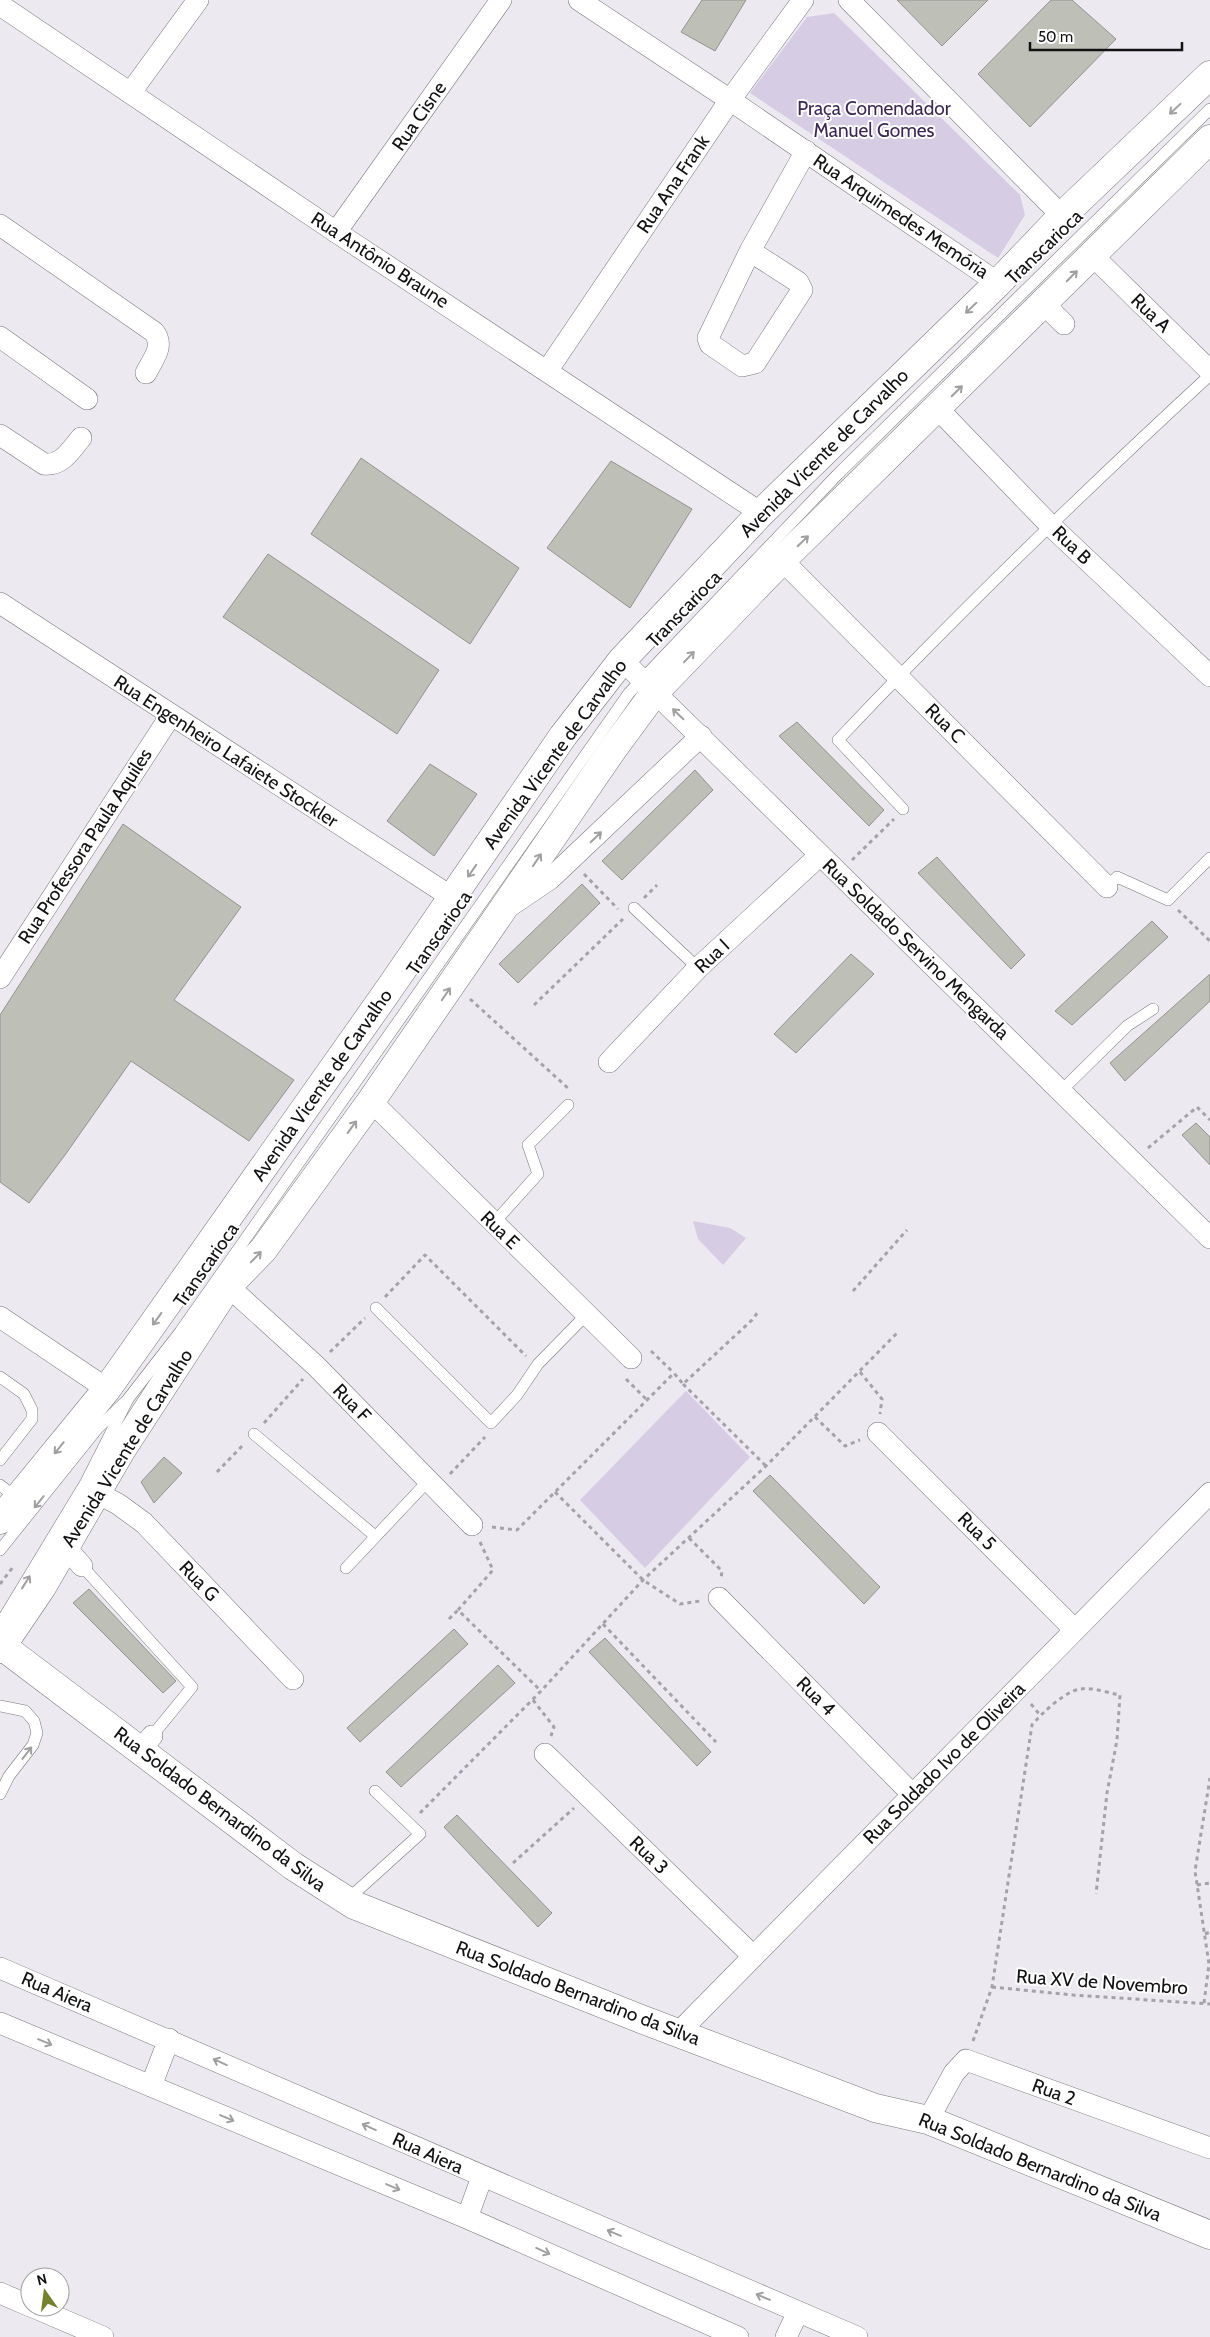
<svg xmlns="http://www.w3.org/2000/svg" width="1210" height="2337" viewBox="0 0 1210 2337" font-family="Cabin,sans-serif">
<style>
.green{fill:#d6cce4}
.building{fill:#bec0b8;stroke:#92948d}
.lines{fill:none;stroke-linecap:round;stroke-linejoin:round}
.service-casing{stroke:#7a777e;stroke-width:12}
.minor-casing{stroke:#7a777e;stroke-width:22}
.tertiary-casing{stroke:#7a777e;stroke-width:29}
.primary-casing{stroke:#7a777e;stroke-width:29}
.path{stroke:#a5a3a9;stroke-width:3;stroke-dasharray:4 4;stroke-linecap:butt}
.service{stroke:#fff;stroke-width:11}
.minor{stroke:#fff;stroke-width:21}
.tertiary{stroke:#fff;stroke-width:28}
.primary{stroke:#fff;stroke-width:28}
.oneway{stroke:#a0a0a1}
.labels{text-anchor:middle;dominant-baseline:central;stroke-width:4;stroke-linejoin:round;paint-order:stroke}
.park-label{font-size:19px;fill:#3c2752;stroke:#fff}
.street-label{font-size:19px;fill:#121113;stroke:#fff}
</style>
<rect width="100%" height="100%" fill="#ece9f1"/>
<g class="green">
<path d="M834,13L1020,195L1025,215L998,258L750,93L807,17Z"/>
<path d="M693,1221L730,1228L746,1238L723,1265L698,1239Z"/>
<path d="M686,1391L750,1457L645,1568L580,1500Z"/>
</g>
<g class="building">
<path d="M702,0H746L715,51L681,32Z"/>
<path d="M897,0H988L942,46Z"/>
<path d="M1051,0H1072L1116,39L1030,127L978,74Z"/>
<path d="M361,458L519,568L470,644L311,534Z"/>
<path d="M611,461L692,509L630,608L547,548Z"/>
<path d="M268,554L439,670L397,734L223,617Z"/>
<path d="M797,722L884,810L869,826L779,736Z"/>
<path d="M430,764L477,794L434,856L387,821Z"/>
<path d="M695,770L713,790L622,880L602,861Z"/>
<path d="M123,824L241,907L174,1000L294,1080L249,1141L131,1061L65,1155L29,1203L0,1182V1015Z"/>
<path d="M937,857L1025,955L1011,969L918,873Z"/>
<path d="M582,884L600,903L518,983L499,964Z"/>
<path d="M1152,921L1168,937L1072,1025L1055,1011Z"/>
<path d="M851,954L874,974L796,1053L774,1034Z"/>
<path d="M1210,974V1001L1125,1081L1110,1063Z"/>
<path d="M1196,1123L1210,1137V1165L1182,1135Z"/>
<path d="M164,1457L182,1473L154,1503L141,1482Z"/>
<path d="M770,1475L880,1587L864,1604L753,1491Z"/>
<path d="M89,1589L176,1681L163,1693L73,1603Z"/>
<path d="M454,1629L468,1644L360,1742L347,1728Z"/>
<path d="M605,1638L711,1752L697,1766L589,1652Z"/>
<path d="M498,1665L515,1683L401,1787L386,1772Z"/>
<path d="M457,1815L552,1913L538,1927L444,1827Z"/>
</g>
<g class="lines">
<g class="service-casing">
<g id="service">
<path d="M903,809L838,740C957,614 1082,493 1210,375"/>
<path d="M1107,887L1117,877L1168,900L1210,858"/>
<path d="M634,908L698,968"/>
<path d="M1061,1091L1127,1026L1153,1009"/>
<path d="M493,1224L538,1174L528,1145L568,1105"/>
<path d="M376,1308L491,1423L517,1395L538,1364L586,1315"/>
<path d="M0,1377L24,1394L32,1410V1419L0,1460"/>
<path d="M254,1434L375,1536"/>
<path d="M0,1485L17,1498"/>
<path d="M0,1550L97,1429L125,1402"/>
<path d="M82,1566L192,1687L152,1736"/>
<path d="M346,1568L428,1481"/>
<path d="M0,1624L86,1482L128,1399L180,1332L629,693L838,474L1210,109"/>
<path d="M0,1706L25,1711L34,1721L37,1733L33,1745L9,1776L0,1794"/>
<path d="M347,1900L420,1834L375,1791"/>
</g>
</g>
<g class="minor-casing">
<g id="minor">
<path d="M579,0L730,100L998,283"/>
<path d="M849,0L1062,216"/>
<path d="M0,5L336,232L761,513"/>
<path d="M131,92L198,0"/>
<path d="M0,225L154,332C165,346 153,359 146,373"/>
<path d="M336,232L501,0"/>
<path d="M750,251L708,338L710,344L742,366L755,363L802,290L798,282L750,251L806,151"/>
<path d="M1093,256L1210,371"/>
<path d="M1044,304L1064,324"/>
<path d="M0,337L87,399"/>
<path d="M547,371L730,100L803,0"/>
<path d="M938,409L1050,525L1210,676"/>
<path d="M0,435L44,464C62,466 70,451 81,438"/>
<path d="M782,560L1107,887"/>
<path d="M0,603L453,898"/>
<path d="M622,660L1210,1238"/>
<path d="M507,908L550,879L701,736"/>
<path d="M0,978L171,715"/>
<path d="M609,1062L698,968L820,855"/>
<path d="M371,1101L631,1358"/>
<path d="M228,1286L316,1366L472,1525"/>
<path d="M0,1317L107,1389"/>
<path d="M878,1433L1075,1630"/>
<path d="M97,1493L118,1504L144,1523L293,1679"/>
<path d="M65,1547L82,1566"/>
<path d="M719,1598L912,1794"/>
<path d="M141,1750L152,1736"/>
<path d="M545,1754L753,1956"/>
<path d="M0,1968L857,2337"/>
<path d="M0,2023L467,2218L738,2337"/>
<path d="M678,2033L1210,1493"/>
<path d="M151,2086L169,2039"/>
<path d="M928,2120L954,2073L966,2060L1210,2148"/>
<path d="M467,2218L482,2177"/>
<path d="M0,2293L30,2306"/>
<path d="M33,2307L103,2337"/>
<path d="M786,2337L798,2312"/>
</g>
</g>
<g class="tertiary-casing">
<path id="tertiary" d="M2,1646L293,1866L354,1905L641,2019L875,2108L928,2120L1210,2235"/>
</g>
<g class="primary-casing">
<g id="primary">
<path d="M0,1520L107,1389L387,992L563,736L622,660L761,513L998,283L1062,216L1210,75"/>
<path d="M0,1649L42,1587L122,1449L228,1286L263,1250L371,1101L613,749L655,692L782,560L1210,139"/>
</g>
</g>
<g class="path">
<path d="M852,860L894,819"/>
<path d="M584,874L618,909"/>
<path d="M644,898L657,885"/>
<path d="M1178,910L1210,941"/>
<path d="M470,999L569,1089"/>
<path d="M534,1005L623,919"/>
<path d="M1148,1148L1197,1107L1210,1120"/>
<path d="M853,1291L907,1230"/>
<path d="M385,1297L425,1255L526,1356"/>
<path d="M651,1351L674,1373"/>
<path d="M330,1352L365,1318"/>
<path d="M860,1372L882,1399L880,1414"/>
<path d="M626,1379L647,1400"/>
<path d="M683,1384L766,1466"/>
<path d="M815,1417L845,1446L860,1440"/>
<path d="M264,1423L303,1379"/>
<path d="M217,1472L244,1444"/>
<path d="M450,1474L485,1437"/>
<path d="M555,1492L643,1580L680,1604L700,1601"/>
<path d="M492,1527L517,1530L674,1373L683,1384L752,1320L758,1312"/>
<path d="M689,1538L722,1571L721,1579"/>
<path d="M480,1542L493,1570L458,1610L541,1691"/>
<path d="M0,1584L13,1567"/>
<path d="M449,1619L458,1610"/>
<path d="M603,1624L716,1742"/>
<path d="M533,1700L554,1727L551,1736"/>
<path d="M1031,1704L1040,1715"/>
<path d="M420,1813L541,1691L643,1580L766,1466L899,1331"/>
<path d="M513,1863L574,1808"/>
<path d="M1197,1885L1210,1883"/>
<path d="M1205,1934L1210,1932"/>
<path d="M992,1987L1073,1995L1210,2004"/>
<path d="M1204,2003L1209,1964L1195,1871L1210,1778"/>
<path d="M973,2041L992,1987L1032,1725C1041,1714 1066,1690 1081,1689C1093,1687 1108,1693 1120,1695L1117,1740L1107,1793L1096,1894"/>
</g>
<use href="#service" class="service"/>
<use href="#minor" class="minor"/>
<use href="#tertiary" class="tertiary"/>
<use href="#primary" class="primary"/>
</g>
<defs><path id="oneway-shaft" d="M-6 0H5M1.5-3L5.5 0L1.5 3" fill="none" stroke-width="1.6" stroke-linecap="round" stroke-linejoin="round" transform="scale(1.25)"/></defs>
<g class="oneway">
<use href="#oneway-shaft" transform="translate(1175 109) rotate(137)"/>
<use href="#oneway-shaft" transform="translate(1072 276) rotate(-45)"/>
<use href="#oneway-shaft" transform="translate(971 308) rotate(136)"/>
<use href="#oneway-shaft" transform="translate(957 391) rotate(-45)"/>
<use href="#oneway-shaft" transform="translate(803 541) rotate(-44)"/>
<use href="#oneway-shaft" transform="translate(689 657) rotate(-46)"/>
<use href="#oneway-shaft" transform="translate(678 714) rotate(-136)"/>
<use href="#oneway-shaft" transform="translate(596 837) rotate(-44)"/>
<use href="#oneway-shaft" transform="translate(537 860) rotate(-56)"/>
<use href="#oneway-shaft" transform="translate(472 871) rotate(125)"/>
<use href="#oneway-shaft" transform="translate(446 994) rotate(-56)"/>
<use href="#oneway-shaft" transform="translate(352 1127) rotate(-54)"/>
<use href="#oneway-shaft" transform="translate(256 1257) rotate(-46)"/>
<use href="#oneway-shaft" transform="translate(157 1319) rotate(126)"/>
<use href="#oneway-shaft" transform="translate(59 1448) rotate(129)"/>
<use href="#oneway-shaft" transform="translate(39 1502) rotate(129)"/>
<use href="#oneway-shaft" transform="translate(26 1582) rotate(-58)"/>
<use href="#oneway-shaft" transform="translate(27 1753) rotate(-52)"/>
<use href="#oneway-shaft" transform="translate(45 2042) rotate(23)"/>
<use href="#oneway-shaft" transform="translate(220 2062) rotate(-156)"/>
<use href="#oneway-shaft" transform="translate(227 2118) rotate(23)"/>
<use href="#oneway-shaft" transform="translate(369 2127) rotate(-156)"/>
<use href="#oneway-shaft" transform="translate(393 2187) rotate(23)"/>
<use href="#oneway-shaft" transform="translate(614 2233) rotate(-157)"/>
<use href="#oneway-shaft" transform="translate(543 2251) rotate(24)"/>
<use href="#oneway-shaft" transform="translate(763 2297) rotate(-157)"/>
</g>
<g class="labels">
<g class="park-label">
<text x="874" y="108">Praça Comendador<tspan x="874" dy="22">Manuel Gomes</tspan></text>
</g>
<g class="street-label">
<text transform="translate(419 116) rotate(-55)">Rua Cisne</text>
<text transform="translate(673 184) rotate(-56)">Rua Ana Frank</text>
<text transform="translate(901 216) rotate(34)">Rua Arquimedes Memória</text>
<text transform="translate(1044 247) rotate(-44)">Transcarioca</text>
<text transform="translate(380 260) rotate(33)">Rua Antônio Braune</text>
<text transform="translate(1151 313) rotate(44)">Rua A</text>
<text transform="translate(824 453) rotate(-45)">Avenida Vicente de Carvalho</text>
<text transform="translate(1072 545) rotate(44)">Rua B</text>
<text transform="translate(684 609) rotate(-46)">Transcarioca</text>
<text transform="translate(945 723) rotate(45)">Rua C</text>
<text transform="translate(226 751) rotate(33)">Rua Engenheiro Lafaiete Stockler</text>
<text transform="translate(555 754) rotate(-54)">Avenida Vicente de Carvalho</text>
<text transform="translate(85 846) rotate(-57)">Rua Professora Paula Aquiles</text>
<text transform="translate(439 933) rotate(-55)">Transcarioca</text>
<text transform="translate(916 949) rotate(44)">Rua Soldado Servino Mengarda</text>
<text transform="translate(712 956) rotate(-43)">Rua I</text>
<text transform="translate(322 1085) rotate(-55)">Avenida Vicente de Carvalho</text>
<text transform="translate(500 1230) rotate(44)">Rua E</text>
<text transform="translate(206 1265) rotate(-55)">Transcarioca</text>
<text transform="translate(352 1403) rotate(46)">Rua F</text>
<text transform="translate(127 1448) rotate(-58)">Avenida Vicente de Carvalho</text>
<text transform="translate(977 1531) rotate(45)">Rua 5</text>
<text transform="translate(199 1581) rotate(46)">Rua G</text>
<text transform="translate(816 1696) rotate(45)">Rua 4</text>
<text transform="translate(944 1763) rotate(-45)">Rua Soldado Ivo de Oliveira</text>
<text transform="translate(220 1809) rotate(37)">Rua Soldado Bernardino da Silva</text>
<text transform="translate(649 1855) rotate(44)">Rua 3</text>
<text transform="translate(1102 1982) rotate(4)">Rua XV de Novembro</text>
<text transform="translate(57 1992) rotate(23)">Rua Aiera</text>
<text transform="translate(578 1993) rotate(21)">Rua Soldado Bernardino da Silva</text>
<text transform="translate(1054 2092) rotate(20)">Rua 2</text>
<text transform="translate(428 2153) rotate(24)">Rua Aiera</text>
<text transform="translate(1040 2167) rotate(22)">Rua Soldado Bernardino da Silva</text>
</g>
</g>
<g transform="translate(45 2292) rotate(346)"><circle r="24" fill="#ffffff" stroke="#a0a0a1"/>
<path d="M0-4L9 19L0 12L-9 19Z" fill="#748230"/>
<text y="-8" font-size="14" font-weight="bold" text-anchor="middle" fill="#121113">N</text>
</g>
<path d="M1030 42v8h152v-8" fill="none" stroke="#121113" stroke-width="2.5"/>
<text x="1038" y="42" font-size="15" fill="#121113" stroke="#ffffff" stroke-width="4" paint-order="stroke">50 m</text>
</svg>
